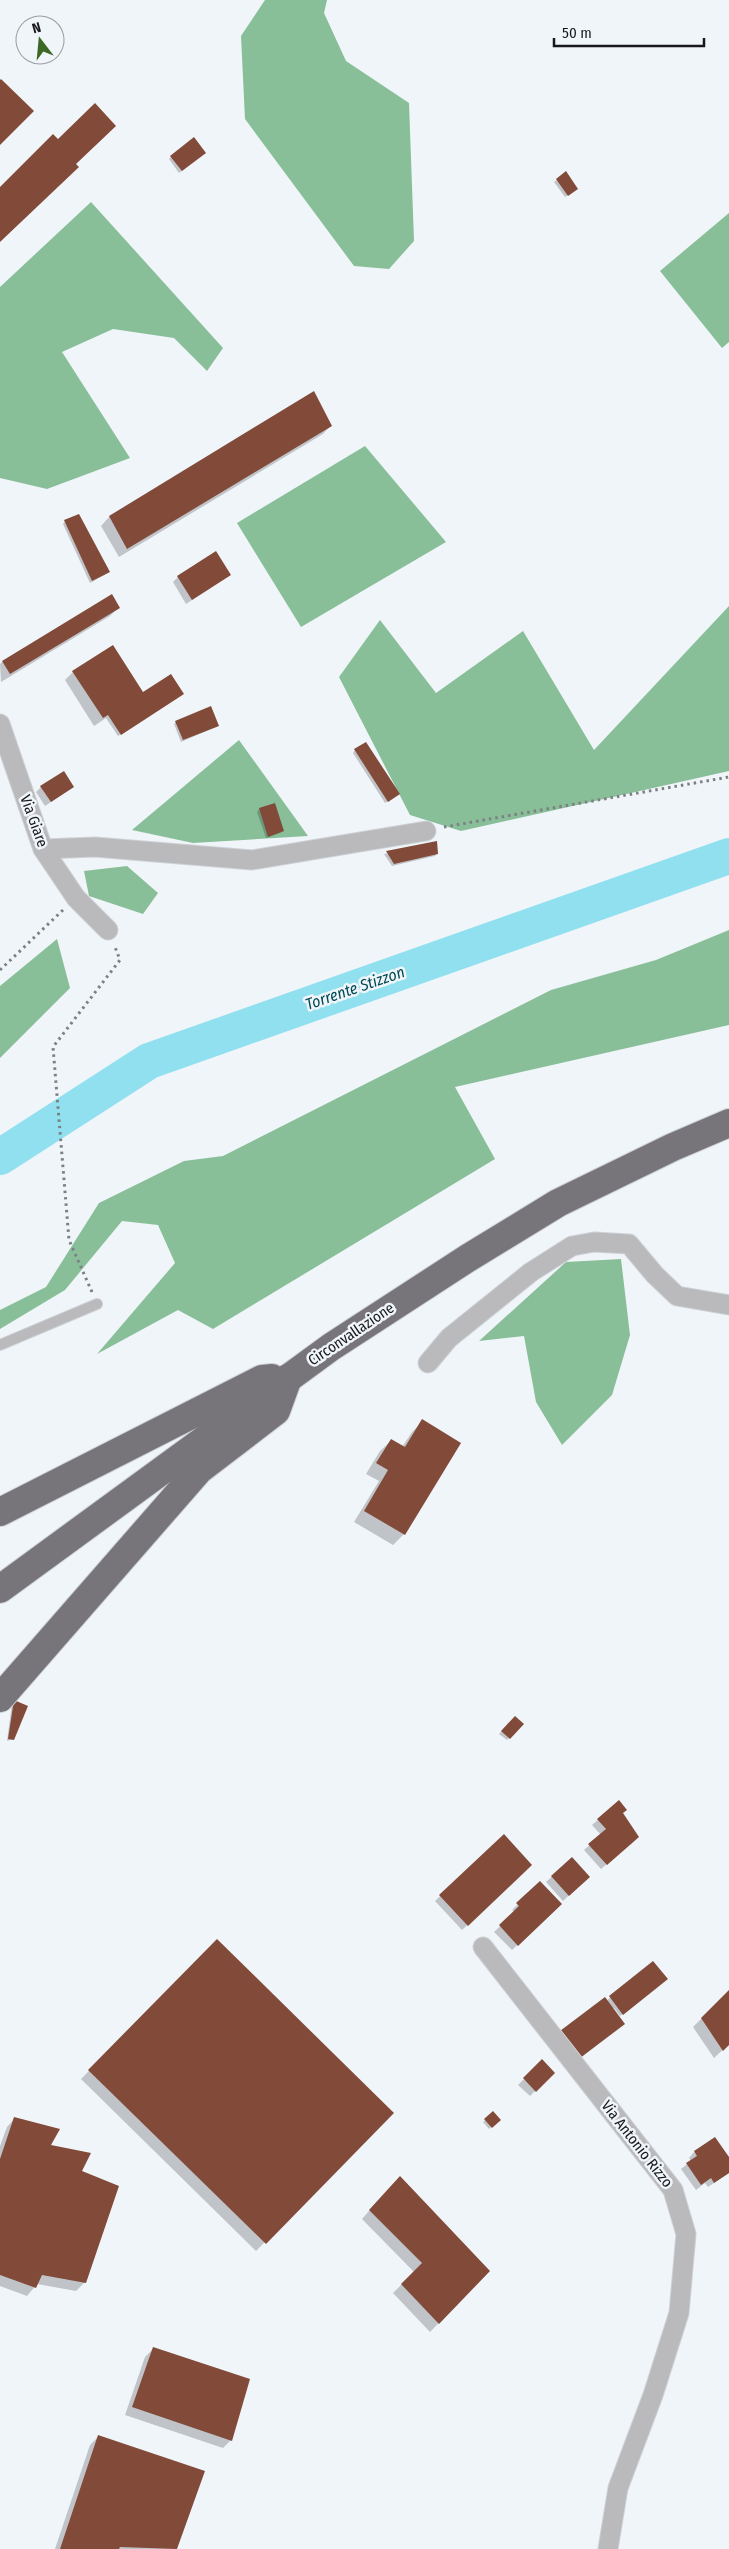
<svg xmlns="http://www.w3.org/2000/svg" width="729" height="2549" viewBox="0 0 729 2549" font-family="'Fira Sans Condensed',sans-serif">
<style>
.forest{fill:#88bf98}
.shadow{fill:#0003}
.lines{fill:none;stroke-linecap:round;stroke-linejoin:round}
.river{stroke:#91e0ef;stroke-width:36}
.building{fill:#814a39}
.lane-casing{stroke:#cdd2d6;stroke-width:12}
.street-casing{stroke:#cdd2d6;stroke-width:21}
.highway-casing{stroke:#cdd2d6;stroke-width:30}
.path{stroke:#7d8083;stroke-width:3;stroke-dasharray:2.5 4;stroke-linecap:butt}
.lane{stroke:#bab9bb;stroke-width:10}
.street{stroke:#bab9bb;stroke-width:19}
.highway{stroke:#77747a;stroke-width:28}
.labels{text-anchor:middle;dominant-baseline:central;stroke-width:5;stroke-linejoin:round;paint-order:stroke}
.street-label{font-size:15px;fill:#17181a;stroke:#f0f5fa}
.water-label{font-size:16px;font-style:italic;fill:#004b55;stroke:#f0f5fa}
</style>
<rect width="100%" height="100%" fill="#f0f5fa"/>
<g class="forest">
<path d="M265,0H327L324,13L346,61L409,103L414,241L389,269L354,266L245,119L241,36Z"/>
<path d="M91,202L223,348L207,371L174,338L113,329L62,352L130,458L47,489L0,478V287Z"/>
<path d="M729,213V342L722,348L660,271Z"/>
<path d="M365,446L446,542L301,627L237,523Z"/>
<path d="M729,606V771L461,831L410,815L339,677L380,620L436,693L523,631L594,750Z"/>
<path d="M239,740L308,836L193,843L132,830Z"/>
<path d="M127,866L158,893L143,914L89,896L84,871Z"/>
<path d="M729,930V1025L455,1087L495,1159L213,1329L178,1310L97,1354L175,1263L158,1225L122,1221L65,1290L0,1329V1310L46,1287L99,1203L184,1161L223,1156L551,990L656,960Z"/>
<path d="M57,939L70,988L0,1058V986Z"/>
<path d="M621,1259L630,1335L612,1395L562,1445L536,1402L524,1336L479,1341L566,1262Z"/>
</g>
<g class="shadow">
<path d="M202,155L179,173L169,159L171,157Z"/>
<path d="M557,180L574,191L565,197L554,182Z"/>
<path d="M313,393L331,425L323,434L119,557L101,526L109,517Z"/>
<path d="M65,521L108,572L106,574L90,583L63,524Z"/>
<path d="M230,575L186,604L173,582L178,577Z"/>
<path d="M111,596L118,608L110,616L1,682L0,664L2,662Z"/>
<path d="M73,672L138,695L180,696L118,736L106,718L94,726L65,680Z"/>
<path d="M176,722L218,726L181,742L174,724Z"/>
<path d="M355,750L396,796L385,803L353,753Z"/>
<path d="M41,787H73L45,806L36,792Z"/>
<path d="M259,809L283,831L280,833L266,838L257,812Z"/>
<path d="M436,843L437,853L435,856L392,866L384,854Z"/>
<path d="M423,1421L459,1443L404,1534L393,1545L354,1522L379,1481L366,1474L380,1451L391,1441L402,1447L412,1432Z"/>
<path d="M14,1702L13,1739L7,1741L12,1704Z"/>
<path d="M515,1717L522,1724L507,1740L499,1734Z"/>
<path d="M619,1802L632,1843L601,1869L584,1850L601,1835L592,1825Z"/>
<path d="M504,1836L476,1917L462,1930L435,1901Z"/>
<path d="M572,1858L583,1882L563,1901L546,1882Z"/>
<path d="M540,1883L560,1904L512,1950L494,1932L515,1912L512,1910Z"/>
<path d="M217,1941L393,2113L256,2251L81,2079Z"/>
<path d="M653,1963L664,1981L620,2016L614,2008L612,2010L623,2024L568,2068L606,2001Z"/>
<path d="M729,1991V2044L714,2058L693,2027Z"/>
<path d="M542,2061L554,2072L530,2096L518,2085Z"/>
<path d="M493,2113L499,2120L489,2129L483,2122Z"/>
<path d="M15,2118L80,2172L85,2282L76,2291L37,2284L27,2296L0,2286V2146L7,2127Z"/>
<path d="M715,2138L729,2159V2173L708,2187L705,2183L696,2190L681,2169L691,2161L689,2158L694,2152Z"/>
<path d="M391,2186L489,2271L430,2332L393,2293L414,2272L362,2219Z"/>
<path d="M154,2348L231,2440L223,2448L125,2415L145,2357Z"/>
<path d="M98,2437L203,2472L176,2549H55L90,2445Z"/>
</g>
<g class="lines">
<path class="river" d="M0,1157L149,1061L729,856"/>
</g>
<g class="building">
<path d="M1,79L34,111L0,145V80Z"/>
<path d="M95,103L116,126L76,164L79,167L0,242V187L53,134L58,139Z"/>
<path d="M194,137L206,153L182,171L170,156Z"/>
<path d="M566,171L578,189L568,196L556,179Z"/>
<path d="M314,391L332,426L127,549L109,516Z"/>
<path d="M79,514L110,572L92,581L64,520Z"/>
<path d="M216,551L231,575L192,600L177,576Z"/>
<path d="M112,594L120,608L10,674L2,661Z"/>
<path d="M113,645L143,692L171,674L184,694L121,735L108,715L103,718L72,671Z"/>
<path d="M211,706L219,726L183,740L175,721Z"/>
<path d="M366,742L400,794L388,802L354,749Z"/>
<path d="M64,771L74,787L51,802L40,786Z"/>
<path d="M275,803L284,831L268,837L259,808Z"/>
<path d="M437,841L438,854L394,864L386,851Z"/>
<path d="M422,1419L461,1443L405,1535L364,1511L388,1470L376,1463L391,1439L405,1447Z"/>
<path d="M14,1700L28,1706L14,1740L8,1739Z"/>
<path d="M515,1716L524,1724L510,1739L501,1731Z"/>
<path d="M619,1800L627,1810L623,1813L639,1837L607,1865L588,1844L606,1829L597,1819Z"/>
<path d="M504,1834L532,1865L468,1926L439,1895Z"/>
<path d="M572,1857L590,1877L569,1896L551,1876Z"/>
<path d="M540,1881L562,1904L518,1946L499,1925L519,1906L516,1903Z"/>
<path d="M217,1939L394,2113L266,2244L88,2070Z"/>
<path d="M653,1961L668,1979L623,2015L609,1996Z"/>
<path d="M729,1990V2045L723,2051L701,2018Z"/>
<path d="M605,1997L625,2024L576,2061L556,2034Z"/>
<path d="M542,2059L555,2073L536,2092L523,2078Z"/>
<path d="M493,2111L501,2120L492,2128L484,2119Z"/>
<path d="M14,2117L60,2129L51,2145L91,2153L82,2171L119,2186L86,2283L42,2275L36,2288L0,2275V2159Z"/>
<path d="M715,2137L729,2157V2173L714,2183L711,2178L701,2185L686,2163L697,2156L694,2151Z"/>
<path d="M400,2176L490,2271L439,2324L401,2284L422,2263L369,2210Z"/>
<path d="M153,2347L250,2379L232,2441L132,2407Z"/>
<path d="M98,2435L205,2471L177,2549L120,2547L119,2549H60Z"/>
</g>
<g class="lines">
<g class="lane-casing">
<path id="lane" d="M0,1345L97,1304"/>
</g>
<g class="street-casing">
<g id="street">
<path d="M0,724L43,849L76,898L108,930"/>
<path d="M43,849L95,847L252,860L426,831"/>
<path d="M428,1363L449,1338L531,1272L572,1246L594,1242L629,1244L655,1275L677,1296L729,1305"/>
<path d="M483,1947L673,2190L686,2234L679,2313L653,2395L618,2488L608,2549"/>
</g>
</g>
<g class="highway-casing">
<g id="highway">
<path d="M0,1512L262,1379L272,1378"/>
<path d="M0,1589L331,1347L468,1258L558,1203L673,1147L729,1123"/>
<path d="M0,1698L199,1470L276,1411L288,1378"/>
</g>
</g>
<g class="path">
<path d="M444,827L729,777"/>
<path d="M0,970L63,910"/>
<path d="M92,1292L69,1240L53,1047L120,960L115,947"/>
</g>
<use href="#lane" class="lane"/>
<use href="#street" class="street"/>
<use href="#highway" class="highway"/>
</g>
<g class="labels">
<g class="street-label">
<text transform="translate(34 821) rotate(70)">Via Giare</text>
<text transform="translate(351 1334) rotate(-34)">Circonvallazione</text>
<text transform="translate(637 2144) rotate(52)">Via Antonio Rizzo</text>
</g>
<g class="water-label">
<text transform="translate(355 988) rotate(-19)">Torrente Stizzon</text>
</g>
</g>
<g transform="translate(40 40) rotate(344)"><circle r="24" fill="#f0f5fa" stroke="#999da0"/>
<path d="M0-4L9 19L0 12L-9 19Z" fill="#3c6826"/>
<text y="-8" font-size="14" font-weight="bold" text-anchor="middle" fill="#17181a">N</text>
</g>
<path d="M554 38v8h150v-8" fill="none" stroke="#17181a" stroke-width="2.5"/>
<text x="562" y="38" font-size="15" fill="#17181a" stroke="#f0f5fa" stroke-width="4" paint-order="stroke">50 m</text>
</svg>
